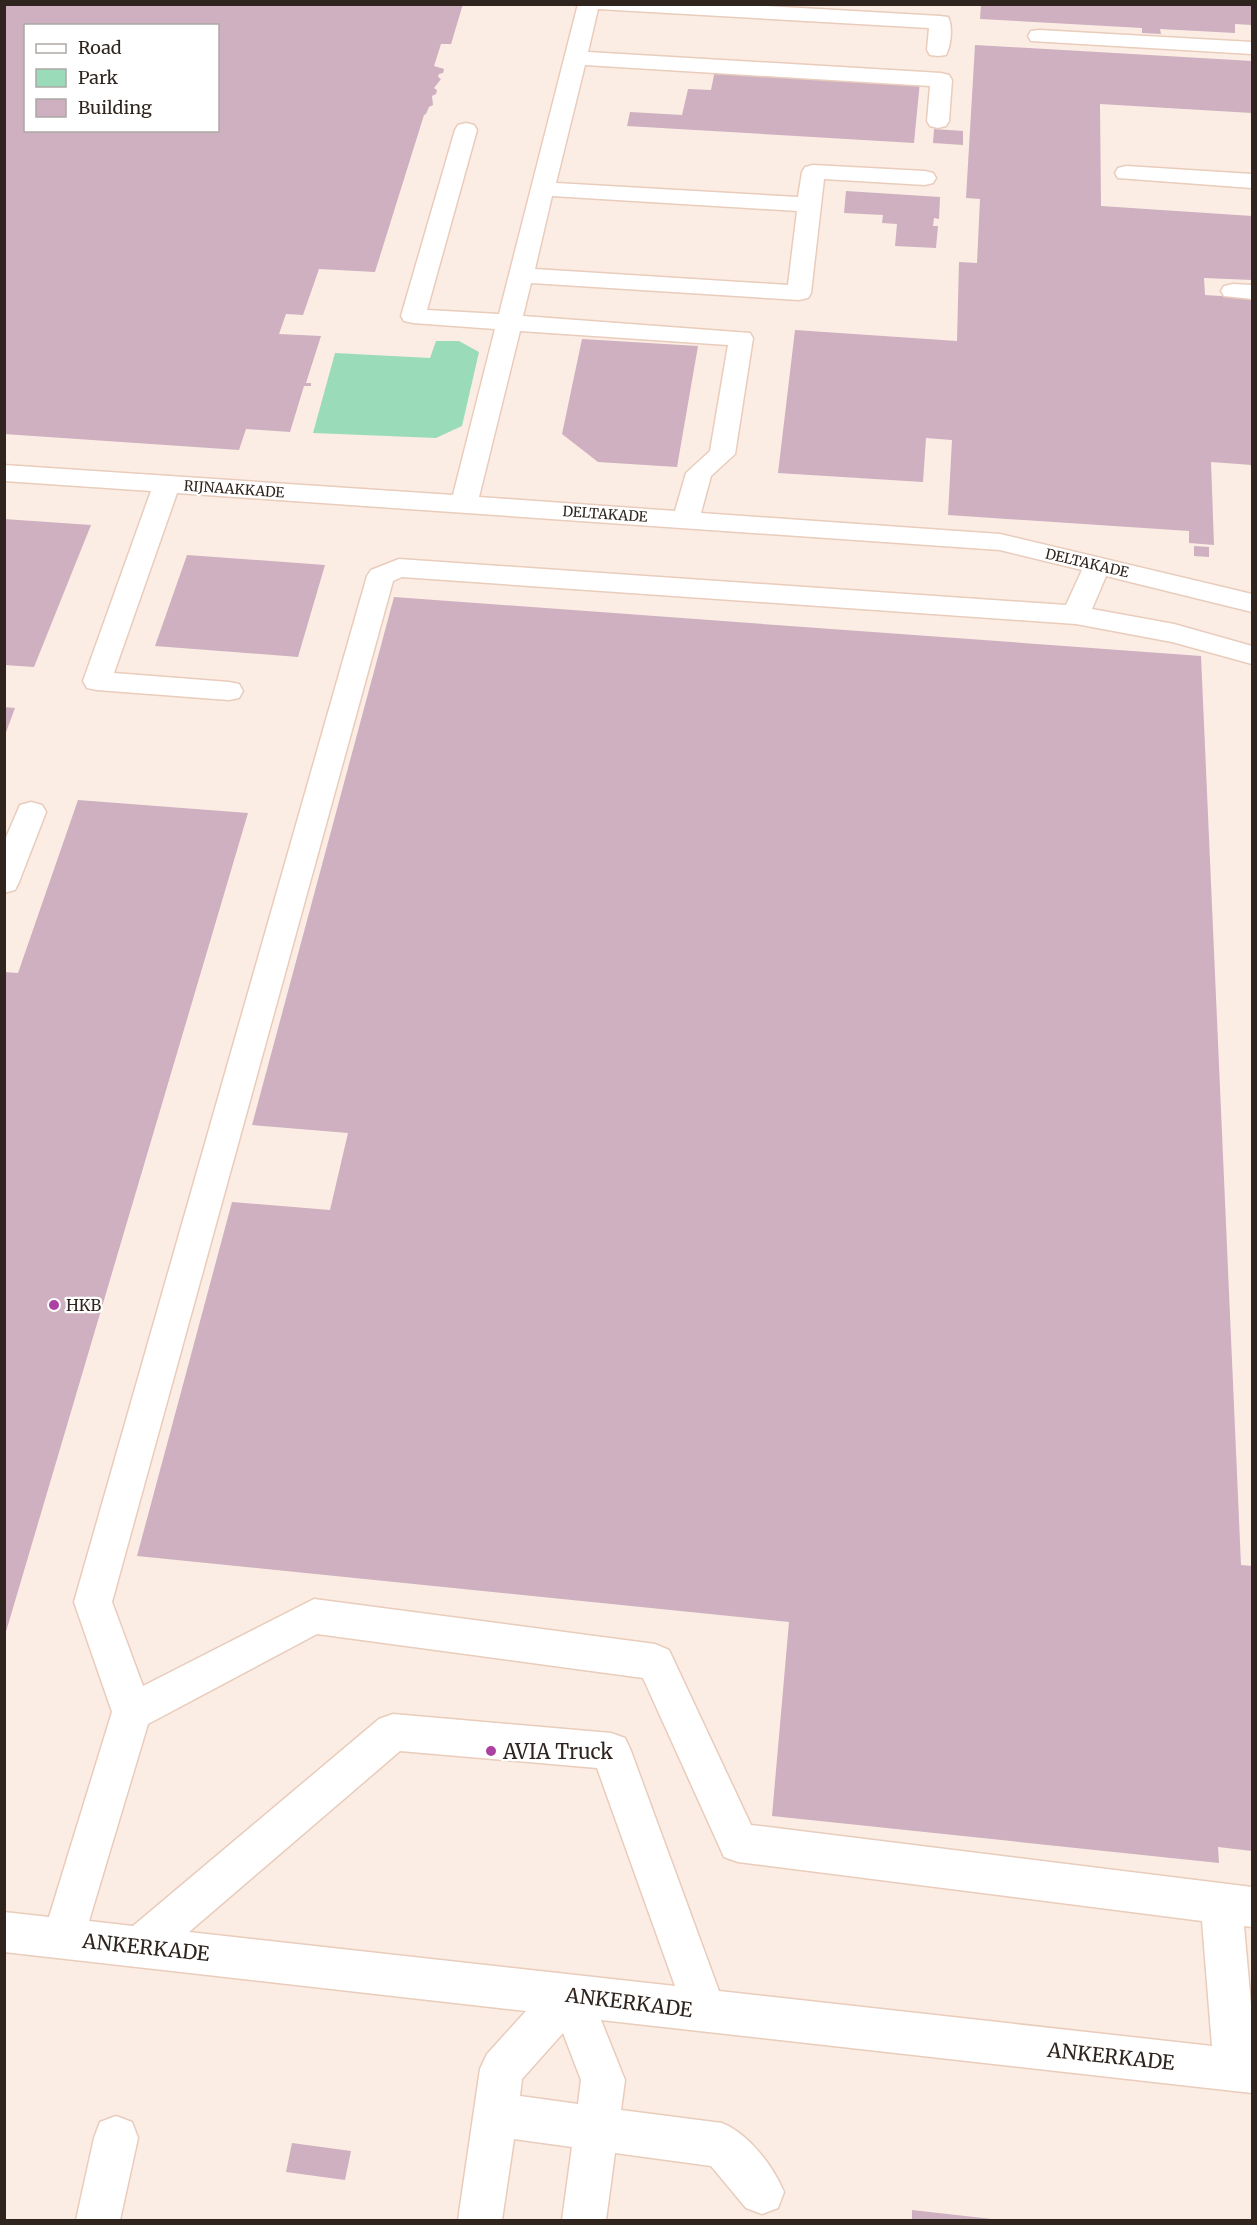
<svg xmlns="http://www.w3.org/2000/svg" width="1257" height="2225" viewBox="0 0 1257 2225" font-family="Merriweather,serif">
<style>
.built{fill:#fbede4;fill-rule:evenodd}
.green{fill:#9adcb9}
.building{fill:#ceb0c0;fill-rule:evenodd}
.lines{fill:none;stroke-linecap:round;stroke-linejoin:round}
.minor-casing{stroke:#e9ccbb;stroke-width:3}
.minor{fill:#fff;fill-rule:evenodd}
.poi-dot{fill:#ab42a3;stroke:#fff;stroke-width:2}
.labels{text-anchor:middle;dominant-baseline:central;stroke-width:4.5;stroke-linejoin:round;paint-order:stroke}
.far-street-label{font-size:14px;fill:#30251e;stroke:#fff}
.poi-label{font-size:16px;fill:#30251e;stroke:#fff;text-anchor:start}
.near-poi-label{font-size:20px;fill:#30251e;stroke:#fff;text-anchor:start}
.near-street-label{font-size:20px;fill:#30251e;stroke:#fff}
</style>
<rect width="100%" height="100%" fill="#fff9f5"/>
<path class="built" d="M5,5H1252V2220H5ZM26,26H218V130H26Z"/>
<path class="green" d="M436,341H459L479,352L462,426L436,438L313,433L335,353L430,358Z"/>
<g class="building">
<path d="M4,4H463L451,44H441L434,66L444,69L443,73L439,74L438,77L441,79L434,88L437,90L436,94L432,96L433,105L429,107L426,114L424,115L375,272L319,269L303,315L286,314L279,334L321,336L306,383H311V386H304L290,432L246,429L239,450L4,434ZM26,26H218V130H26Z"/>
<path d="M981,4H1252V25L1235,24V33L1160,29L1161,34L1142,33V28L980,19Z"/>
<path d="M975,45L1252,61V113L1100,104L1101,206L1252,216V280L1204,278L1205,295L1252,298V465L1211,462L1214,545L1189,543V531L948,515L952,440L926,438L923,482L778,473L795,330L957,341L959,262L977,263L980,199L966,198Z"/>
<path d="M715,70L920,81L914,143L627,126L630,112L682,115L688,89L711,90Z"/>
<path d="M934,129L963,131V145L933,143Z"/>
<path d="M846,191L940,197L939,219L934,218L933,226H938L936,248L895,246L897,224L882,223L883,215L844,213Z"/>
<path d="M582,339L698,346L677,467L598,462L562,434Z"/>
<path d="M4,519L91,525L34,667L4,665Z"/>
<path d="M1194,546L1209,547V557L1194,556Z"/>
<path d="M187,555L325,565L298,657L155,646Z"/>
<path d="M394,597L1201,656L1241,1565L1252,1566V1851L1218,1847L1219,1863L772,1816L789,1622L137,1556L232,1202L330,1210L348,1133L252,1125Z"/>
<path d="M4,707L15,708L5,735H4Z"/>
<path d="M78,800L248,813L5,1635L4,972L18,973Z"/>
<path d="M292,2143L351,2151L345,2180L286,2172Z"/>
<path d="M912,2210L992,2219V2220H912Z"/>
</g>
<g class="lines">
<g class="minor-casing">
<g id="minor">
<path d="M578,4H732L940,16L948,17C953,26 951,46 946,55L938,56L930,55L927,50L929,28L598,9L588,52L941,73L949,75L952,80L949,121L946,126L938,128L930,126L927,121L930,86L585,65L556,183L798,197L802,172L805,167L813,165L925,171L933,173L936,178L933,183L925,185L824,179L811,293L808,298L799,300L531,283L523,316L750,333L753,338L735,454L711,476L701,513L1000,534L1252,594V612L1106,576L1092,609L1174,624L1252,646V664L1172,642L1076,624L402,577L393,581L112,1602L143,1686L314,1599L655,1644L669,1650L751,1825L1252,1887V1927L1244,1926L1252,2016V2093L601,2020L625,2080L621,2110L722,2123C749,2134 773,2166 784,2192L778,2208L762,2214L746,2208L711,2166L615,2153L606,2220H562L572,2147L514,2139L502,2220H458L480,2069L487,2054L526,2011L4,1952V1912L49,1917L112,1712L74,1602L367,576L371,570L399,559L1066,605L1082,570L1000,550L177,493L114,673L229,682L239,684L243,691L239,698L229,700L97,690L87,688L83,681L151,491L4,481V465L453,495L495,329L413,323L404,321L401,316L455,130L458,125L466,123L474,125L477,130L427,310L499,314ZM552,196L797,211L788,285L535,269ZM520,331L728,345L710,451L686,473L675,511L479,497ZM317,1634L643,1678L724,1857L738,1862L1202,1921L1212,2046L719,1991L631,1751L625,1738L611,1733L393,1714L379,1719L133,1926L89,1921L148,1724ZM400,1751L597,1768L675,1986L189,1932ZM563,2033L581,2080L578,2104L520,2096L522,2079Z"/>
<path d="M1039,30L1252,42V54L1031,41L1028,36L1031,31Z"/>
<path d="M1126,166L1252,174V188L1118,178L1115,173L1118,168Z"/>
<path d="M1233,284L1252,285V299L1224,296L1221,291L1224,286Z"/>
<path d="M31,802L42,805L46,812L19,882L15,890L4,893V842L20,805Z"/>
<path d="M116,2116L132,2122L138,2138L120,2220H76L94,2138L100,2122Z"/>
</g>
</g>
<use href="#minor" class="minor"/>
</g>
<g class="poi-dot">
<circle cx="54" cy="1305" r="6"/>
<circle cx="491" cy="1751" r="6"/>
</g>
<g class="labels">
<g class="far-street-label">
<text transform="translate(234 489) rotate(4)">RIJNAAKKADE</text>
<text transform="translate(605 514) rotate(4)">DELTAKADE</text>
<text transform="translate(1087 563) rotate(13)">DELTAKADE</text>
</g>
<g class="poi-label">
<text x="66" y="1305">HKB</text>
</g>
<g class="near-poi-label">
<text x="503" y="1751">AVIA Truck</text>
</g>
<g class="near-street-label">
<text transform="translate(146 1947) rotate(6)">ANKERKADE</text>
<text transform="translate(629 2002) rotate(7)">ANKERKADE</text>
<text transform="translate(1111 2056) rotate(6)">ANKERKADE</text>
</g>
</g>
<rect width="1257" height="2225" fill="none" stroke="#30251e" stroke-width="12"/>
<rect x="24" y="24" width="195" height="108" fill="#ffffff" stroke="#aca8a5" stroke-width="1.5"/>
<rect x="36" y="44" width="30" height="9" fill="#ffffff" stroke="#aca8a5" stroke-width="1.5"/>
<text x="78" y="54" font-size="18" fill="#30251e">Road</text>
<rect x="36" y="69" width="30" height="18" fill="#9adcb9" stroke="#aca8a5" stroke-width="1.5"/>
<text x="78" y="84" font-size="18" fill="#30251e">Park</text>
<rect x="36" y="99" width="30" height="18" fill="#ceb0c0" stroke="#aca8a5" stroke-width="1.5"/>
<text x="78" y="114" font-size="18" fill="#30251e">Building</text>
</svg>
